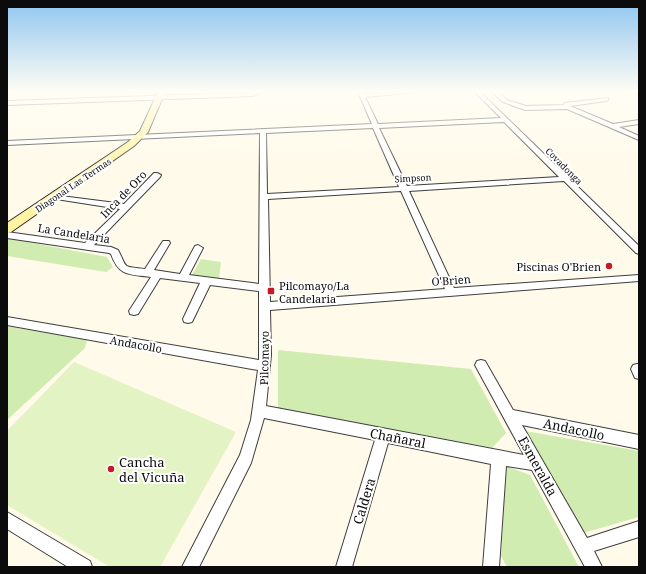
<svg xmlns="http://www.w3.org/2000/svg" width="646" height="574" viewBox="0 0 646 574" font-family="'Noto Serif',serif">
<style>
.green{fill:#d1ecb0}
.pitch{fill:#e3f3c3}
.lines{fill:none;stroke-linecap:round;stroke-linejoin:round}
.minor-casing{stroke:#3e3e3e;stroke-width:2}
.tertiary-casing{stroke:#3e3e3e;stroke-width:2}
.secondary-casing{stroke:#2d2d2d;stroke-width:2}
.minor{fill:#fff;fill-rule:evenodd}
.tertiary{fill:#fff;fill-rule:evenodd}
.secondary{fill:#fff3a4;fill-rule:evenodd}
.poi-dot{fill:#c51926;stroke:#fff;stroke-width:1.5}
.labels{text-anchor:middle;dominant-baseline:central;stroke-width:4;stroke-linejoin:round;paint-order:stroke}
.far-street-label{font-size:9px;fill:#0b0b0b;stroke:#fff}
.street-label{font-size:11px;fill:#0b0b0b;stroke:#fff}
.poi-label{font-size:11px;fill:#0b0b0b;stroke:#fff;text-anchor:end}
.near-street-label{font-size:13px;fill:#0b0b0b;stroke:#fff}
.near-poi-label{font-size:13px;fill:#0b0b0b;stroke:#fff;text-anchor:start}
</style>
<rect width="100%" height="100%" fill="#fffae9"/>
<g class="green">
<path d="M7,238L107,257L113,267L106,272L7,256Z"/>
<path d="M201,259L221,262L219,279L192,275Z"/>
<path d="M7,326L87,340L85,348L7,420Z"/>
<path d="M278,350L471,369L506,433L492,448L278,409Z"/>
<path d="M525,431L639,451V517L583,533Z"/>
<path d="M506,466L530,475L579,567H507L501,556Z"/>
</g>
<path class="pitch" d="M74,362L236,432L160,567H110L7,505V431Z"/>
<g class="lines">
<g class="minor-casing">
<g id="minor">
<path d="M263,92L253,96L7,105V101Z"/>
<path d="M358,92H363L364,94L418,92L365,97L378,124L501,118L475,92H480L639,246V254L636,253L564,181L409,191L454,288L639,275V281L270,310L271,355L266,406L524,455L475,365L477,361L481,360L485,361L513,410L639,435V449L522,425L587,538L639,521V537L594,551L602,567H585L532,470L506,466L499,567H483L491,464L388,443L352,567H336L375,440L264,418L251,463L199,567H182L240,455L251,420L258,370L7,325V317L259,360V291L210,285L192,322L188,323L184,322L183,319L200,283L160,278L138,314L134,315L130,314L129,311L151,277C130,274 119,277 111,254L109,253L7,238V232L85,243L120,209L56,199H53V195L124,204L154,173H157L161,175L160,177L94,245L111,247L118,250C128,269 121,266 145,269L163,241H169L170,243L154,270L180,274L195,246L198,245L203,248L189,275L259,284L260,133L7,145V141L372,124ZM504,122L559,177L407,186L379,128ZM373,128L399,187L267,194L266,133ZM401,191L445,289L270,302L268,199Z"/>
<path d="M492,92H498L507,100L526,106L563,105L565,103L608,98V100L606,101L570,106L613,124L639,120V124L619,127L639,136V140L567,109L525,110L503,102Z"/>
<path d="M637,364H639V379L635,378L631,369L633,365Z"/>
<path d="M7,512L90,561L92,567H68L7,529Z"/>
</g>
</g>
<g class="tertiary-casing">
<path id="tertiary" d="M634,92H639V95Z"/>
</g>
<g class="secondary-casing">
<path id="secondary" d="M158,92H165L148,132L134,146L11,232L7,233V223L128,142L140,131Z"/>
</g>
<use href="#minor" class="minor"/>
<use href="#tertiary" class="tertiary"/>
<use href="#secondary" class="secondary"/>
</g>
<linearGradient id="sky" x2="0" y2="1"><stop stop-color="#8fc5f0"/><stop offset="0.53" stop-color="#fffdf5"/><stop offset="1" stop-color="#fffdf5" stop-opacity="0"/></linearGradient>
<rect width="646" height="173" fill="url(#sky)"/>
<g class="poi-dot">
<circle cx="609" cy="266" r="4"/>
<rect x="267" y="287" width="8" height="8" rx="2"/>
<circle cx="111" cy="469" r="4"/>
</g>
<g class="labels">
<g class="far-street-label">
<text transform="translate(564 166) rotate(45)">Covadonga</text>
<text transform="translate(413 178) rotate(-3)">Simpson</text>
<text transform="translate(73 185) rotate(-34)">Diagonal Las Termas</text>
</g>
<g class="street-label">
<text transform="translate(123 194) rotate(-46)">Inca de Oro</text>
<text transform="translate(74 233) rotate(9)">La Candelaria</text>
<text transform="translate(451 280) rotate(-4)">O'Brien</text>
<text transform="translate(136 344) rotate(10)">Andacollo</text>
<text transform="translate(264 358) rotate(-89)">Pilcomayo</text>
</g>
<g class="poi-label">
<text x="601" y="266">Piscinas O'Brien</text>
<text x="279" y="285" text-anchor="start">Pilcomayo/La<tspan x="279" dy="13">Candelaria</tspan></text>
</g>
<g class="near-street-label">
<text transform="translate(574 429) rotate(12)">Andacollo</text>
<text transform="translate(398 438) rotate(11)">Chañaral</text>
<text transform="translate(538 466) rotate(61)">Esmeralda</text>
<text transform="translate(364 501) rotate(-73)">Caldera</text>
</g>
<g class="near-poi-label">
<text x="119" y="462">Cancha<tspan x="119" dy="15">del Vicuña</tspan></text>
</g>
</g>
<rect width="646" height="574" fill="none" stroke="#0b0b0b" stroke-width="16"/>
</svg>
